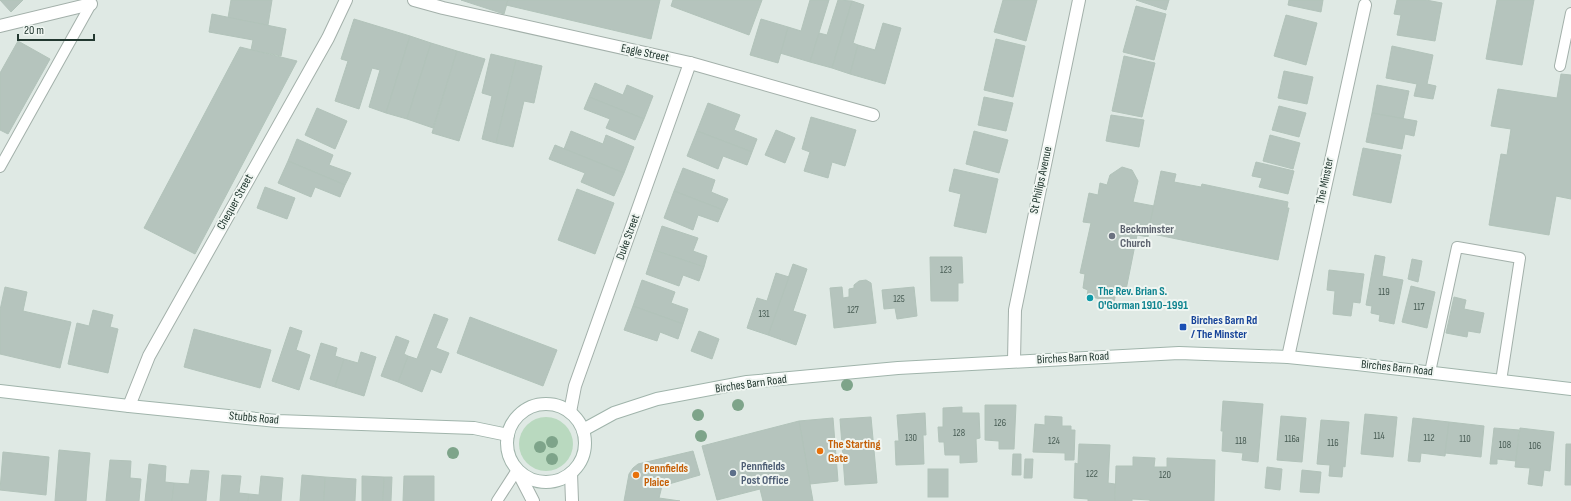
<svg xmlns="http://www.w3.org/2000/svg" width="1571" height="501" viewBox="0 0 1571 501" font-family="'Sofia Sans Condensed',sans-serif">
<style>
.green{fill:#b9d9bf}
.building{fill:#b5c4bd;stroke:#b2c3ba}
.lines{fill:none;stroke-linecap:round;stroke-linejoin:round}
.service-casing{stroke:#a3b0aa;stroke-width:12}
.minor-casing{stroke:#a3b0aa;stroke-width:14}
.tertiary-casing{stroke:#a3b0aa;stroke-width:14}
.secondary-casing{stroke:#a0b4ab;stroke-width:14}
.service{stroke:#fff;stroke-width:10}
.minor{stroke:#fff;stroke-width:12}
.tertiary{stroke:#fff;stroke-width:12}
.secondary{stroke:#fff;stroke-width:12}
.tree{fill:#7ea48a}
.worship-dot{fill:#6b7280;stroke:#f0f6f2;stroke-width:1.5}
.culture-dot{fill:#0f9aa8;stroke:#f0f6f2;stroke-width:1.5}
.transit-dot{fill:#1a4fb4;stroke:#f0f6f2;stroke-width:1.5}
.food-dot{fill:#e8710a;stroke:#f0f6f2;stroke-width:1.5}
.service-dot{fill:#5c6f8a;stroke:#f0f6f2;stroke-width:1.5}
.labels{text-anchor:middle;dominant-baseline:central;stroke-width:4;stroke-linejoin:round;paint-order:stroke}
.number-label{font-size:10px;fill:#475b53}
.street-label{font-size:12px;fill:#223830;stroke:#f0f6f2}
.worship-label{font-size:12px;font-weight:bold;fill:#5b616d;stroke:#f0f6f2;text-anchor:start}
.culture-label{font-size:12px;font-weight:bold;fill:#0d838f;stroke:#f0f6f2;text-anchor:start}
.transit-label{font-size:12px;font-weight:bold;fill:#164399;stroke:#f0f6f2;text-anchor:start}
.food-label{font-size:12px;font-weight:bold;fill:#c56008;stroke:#f0f6f2;text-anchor:start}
.service-label{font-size:12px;font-weight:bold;fill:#4e5e75;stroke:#f0f6f2;text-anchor:start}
</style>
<rect width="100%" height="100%" fill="#dfe9e4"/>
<circle class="green" cx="546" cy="444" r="27"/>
<g class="building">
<path d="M0,0H23L11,12Z"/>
<path d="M231,0H272L268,25L228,18Z"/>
<path d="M461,0H508L504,14Z"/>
<path d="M508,0H660L651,39L506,5Z"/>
<path d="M673,0H762L749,35L671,6Z"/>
<path d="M810,0H829L810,62L780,53L788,27L801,31Z"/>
<path d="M838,0L852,1L832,68L810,62L819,33L827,35Z"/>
<path d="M1003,0H1037L1026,41L994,32Z"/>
<path d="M1136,0H1169L1166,10Z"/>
<path d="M1289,0H1323L1321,12L1288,5Z"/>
<path d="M1397,0H1426L1442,3L1435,41L1397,35L1401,15L1394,14Z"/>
<path d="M1497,0H1534L1522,65L1486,59Z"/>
<path d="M852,1L864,5L853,43L858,45L850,74L832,68Z"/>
<path d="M1136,6L1166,14L1154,60L1123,52Z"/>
<path d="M212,14L286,29L281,56L251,50L253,40L209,32Z"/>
<path d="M1286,15L1317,23L1306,65L1274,56Z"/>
<path d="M354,19L410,36L386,113L369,107L380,70L372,68L359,109L335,101L348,61L341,59Z"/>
<path d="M761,19L788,27L778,63L750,55Z"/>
<path d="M883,23L901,28L885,84L850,74L858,45L875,50Z"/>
<path d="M410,36L431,43L407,119L386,113Z"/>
<path d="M996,39L1025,46L1013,97L984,90Z"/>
<path d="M18,41L50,59L8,134L0,130V73Z"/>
<path d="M431,43L457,51L433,128L407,119Z"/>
<path d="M1392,46L1433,55L1427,84L1436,86L1433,99L1414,96L1417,84L1386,78Z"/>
<path d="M240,47L297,61L195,254L144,228Z"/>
<path d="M457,51L485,59L459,141L432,133Z"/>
<path d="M491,54L516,60L496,143L482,139L492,96L482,93Z"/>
<path d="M1124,56L1155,63L1142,117L1112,111Z"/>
<path d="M516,60L542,66L534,103L524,101L513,147L496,143Z"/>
<path d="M1284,71L1313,77L1307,104L1278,98Z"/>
<path d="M1561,74L1571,75V199L1556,196L1549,235L1489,225L1501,154L1507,155L1511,129L1491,126L1498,89L1557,98Z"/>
<path d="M595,83L623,95L627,85L653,96L644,119L589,97Z"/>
<path d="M1377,85L1409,91L1403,119L1372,113Z"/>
<path d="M589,97L644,119L635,140L606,128L610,119L584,109Z"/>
<path d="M984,97L1013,103L1006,131L978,125Z"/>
<path d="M708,103L740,115L734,130L757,139L752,152L697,131Z"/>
<path d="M1279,106L1306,113L1299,137L1272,130Z"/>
<path d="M317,108L347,121L335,149L305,135Z"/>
<path d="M1372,113L1417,121L1414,136L1405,134L1402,149L1366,142Z"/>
<path d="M1111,115L1144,120L1139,147L1106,141Z"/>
<path d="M811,117L856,130L845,166L832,162L828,178L804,171L810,152L802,149Z"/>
<path d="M776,130L795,138L785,163L765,155Z"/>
<path d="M571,131L603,144L606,135L634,147L624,173L564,149Z"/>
<path d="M697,131L752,152L747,165L723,156L718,169L687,156Z"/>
<path d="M974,131L1008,140L999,173L966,164Z"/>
<path d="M1270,135L1300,143L1293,169L1263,161Z"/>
<path d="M297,139L333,155L329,165L351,173L345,185L288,161Z"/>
<path d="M555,145L624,173L614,196L581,182L585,173L549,159Z"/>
<path d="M1363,148L1401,155L1391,203L1353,195Z"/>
<path d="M288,161L345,185L340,197L315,187L311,197L278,183Z"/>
<path d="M1256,162L1294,171L1288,194L1259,187L1262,178L1252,176Z"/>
<path d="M1122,167L1132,170L1138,181L1133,202L1154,206L1148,237L1137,235L1126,290L1117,289L1114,302L1087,296L1088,290L1083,288L1085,274L1080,273L1091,223L1083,222L1089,193L1098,195L1100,183L1107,185L1110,175Z"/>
<path d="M683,168L715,180L711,192L728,199L723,210L674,191Z"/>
<path d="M954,169L998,179L986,233L954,226L961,194L949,191Z"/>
<path d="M1161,171L1176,174L1174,182L1201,187L1202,184L1288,202L1287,208H1289L1278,260L1148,233Z"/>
<path d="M265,187L295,198L287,219L257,208Z"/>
<path d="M577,189L614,203L595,254L558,240Z"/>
<path d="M674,191L723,210L718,222L698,215L693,230L664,218Z"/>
<path d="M662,226L698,238L693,251L707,256L704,267L654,250Z"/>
<path d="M654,250L704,267L699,281L683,275L679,286L646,274Z"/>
<path d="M1375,255L1385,257L1382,276L1403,280L1394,324L1379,321L1380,315L1371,313L1372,306L1366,305Z"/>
<path d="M930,257H962L963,283H958V301H931Z"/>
<path d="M1412,259L1422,261L1418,282L1408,279Z"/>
<path d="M793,264L807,269L793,311L806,315L796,345L768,335Z"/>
<path d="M1329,270L1364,274L1360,303L1353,302L1351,316L1333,314L1335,291L1327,290Z"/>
<path d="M776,273L789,277L768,335L747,328L757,298L767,301Z"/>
<path d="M642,280L675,292L671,303L688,309L683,324L633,306Z"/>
<path d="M866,280L871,283L876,323L834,328L830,288L842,287L843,298L849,297V289L854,288V285L859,281Z"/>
<path d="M1411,286L1435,292L1427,328L1402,322Z"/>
<path d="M5,287L27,292L23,311L71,322L60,368L0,354V310Z"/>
<path d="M914,287L917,316L897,319L895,308L884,309L882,290Z"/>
<path d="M1454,297L1466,300L1464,309L1484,313L1480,333L1468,331L1467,337L1446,333Z"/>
<path d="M633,306L683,324L678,339L660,332L657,341L624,330Z"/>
<path d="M93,310L113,315L110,327L118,329L108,373L68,364L77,323L89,326Z"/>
<path d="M434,314L448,319L436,348L449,353L441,373L431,369L422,392L398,382L408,356L417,359Z"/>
<path d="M470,317L557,350L543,386L457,353Z"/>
<path d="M290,327L302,331L296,350L310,355L299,390L272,381Z"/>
<path d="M194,329L271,350L260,388L184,367Z"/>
<path d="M699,331L719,339L712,359L691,351Z"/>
<path d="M396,336L409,341L404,354L408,356L398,382L381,376Z"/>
<path d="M321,343L337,348L335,356L344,359L335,387L310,379Z"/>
<path d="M361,352L376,357L364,396L335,387L344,359L358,363Z"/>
<path d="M1223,401L1263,404L1258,462L1242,460L1243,453L1222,451L1223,431H1221Z"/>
<path d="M985,405H1016L1014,449H999V441L985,440Z"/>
<path d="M962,407V413H979L980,438L976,439L977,462L960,463V455H945L944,442H939L938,427H943V408Z"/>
<path d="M925,413L926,435H923L924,464L896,465L895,441H899L897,415Z"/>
<path d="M1365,414L1397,417L1393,457L1361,454Z"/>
<path d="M1045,416L1062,417V426H1071V430H1075L1074,460H1065V453L1033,452L1035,424L1045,425Z"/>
<path d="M1281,416L1306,418L1302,462L1277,460Z"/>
<path d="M871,417L877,483L845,485L840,419Z"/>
<path d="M833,418L838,481L810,484L799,421Z"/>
<path d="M1413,418L1449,422L1445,456L1421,453L1420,462L1408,461Z"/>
<path d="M1321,420L1349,422L1345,467L1343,466L1342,477L1329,476L1330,465L1317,464Z"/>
<path d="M799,421L813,501H763L760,489L717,500L702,446Z"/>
<path d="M1449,422L1484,426L1481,457L1445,453Z"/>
<path d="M1494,428L1519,430L1516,461L1497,459V464H1490Z"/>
<path d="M1520,428L1554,432L1550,471L1544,470L1542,486L1528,484L1530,468L1515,467Z"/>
<path d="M1079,444L1110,445L1108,483L1115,484V501H1088V499L1074,498L1075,463L1078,464Z"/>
<path d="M1566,444H1571V485H1565Z"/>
<path d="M59,450L90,453L86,501H55Z"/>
<path d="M693,451L700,475L662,486L659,498L680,501H624L629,474L633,468L638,464Z"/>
<path d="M3,452L49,457L46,495L0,490Z"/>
<path d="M1013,454H1021V475H1012Z"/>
<path d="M1133,457L1155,458L1154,467H1167V458L1215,460L1214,501H1150V500L1132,499V501H1115L1116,466H1133Z"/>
<path d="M1025,459H1033L1032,478H1024Z"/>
<path d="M110,460L131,461L130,478L141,479L139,501H106Z"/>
<path d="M149,464L166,466L165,482L174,483L172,501H145Z"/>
<path d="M1267,467L1282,469L1280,490L1265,488Z"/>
<rect x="928" y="469" width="20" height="28"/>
<path d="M191,470L209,471L206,501H172L174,483L189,484Z"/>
<path d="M1302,470L1321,472L1319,493L1300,492Z"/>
<path d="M222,475L241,476L239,493L249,494L248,501H220Z"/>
<path d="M302,475L325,477L324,501H300Z"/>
<path d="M261,476L283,478L281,501H248L249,494L259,495Z"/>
<path d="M362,476L384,477L383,501H362Z"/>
<path d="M404,476H434V501H403Z"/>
<path d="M325,477L356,479L355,501H324Z"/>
<path d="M384,477H392L391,501H383Z"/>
</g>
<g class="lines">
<g class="service-casing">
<g id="service">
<path d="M1560,66L1571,13"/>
<path d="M0,167L91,4L87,0"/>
<path d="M1430,372L1457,247L1520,258L1501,381"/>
<path d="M497,501L517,470"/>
</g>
</g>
<g class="minor-casing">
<g id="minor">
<path d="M414,0L443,8L690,63L873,115"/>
<path d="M0,26L91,4"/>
<path d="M1288,357L1365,5"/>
<path d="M1014,361L1015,310L1079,0"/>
<path d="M129,406L149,356L328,38L346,0"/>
<path d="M570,412L575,386L690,63"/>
</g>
</g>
<g class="tertiary-casing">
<g id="tertiary">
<path d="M517,470L533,501"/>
<path d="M571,473L572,501"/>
</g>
</g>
<g class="secondary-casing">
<g id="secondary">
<path d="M0,391L129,406L277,421L474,428L508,435"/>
<circle cx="546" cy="443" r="39"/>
<path d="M583,430L614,413L657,399L747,382L898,368L1179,353L1288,357L1357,364L1571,389"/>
</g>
</g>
<use href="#service" class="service"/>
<use href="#minor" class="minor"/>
<use href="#tertiary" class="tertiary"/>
<use href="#secondary" class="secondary"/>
</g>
<g class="tree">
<circle cx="847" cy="385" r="6"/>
<circle cx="738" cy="405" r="6"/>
<circle cx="698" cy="415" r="6"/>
<circle cx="701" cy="436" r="6"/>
<circle cx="552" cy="442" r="6"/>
<circle cx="540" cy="447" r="6"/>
<circle cx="453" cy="453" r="6"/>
<circle cx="552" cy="459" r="6"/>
</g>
<circle class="worship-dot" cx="1112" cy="236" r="4"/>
<circle class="culture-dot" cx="1090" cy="298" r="4"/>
<rect class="transit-dot" x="1179" y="323" width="8" height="8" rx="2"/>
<g class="food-dot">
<circle cx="820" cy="451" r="4"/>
<circle cx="636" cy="475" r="4"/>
</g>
<circle class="service-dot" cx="733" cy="473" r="4"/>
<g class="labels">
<g class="number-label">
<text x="946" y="270">123</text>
<text x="1384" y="292">119</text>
<text x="899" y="299">125</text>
<text x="1419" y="307">117</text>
<text x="853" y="310">127</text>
<text x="764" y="314">131</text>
<text x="1000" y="423">126</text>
<text x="959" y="433">128</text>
<text x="1379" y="436">114</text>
<text x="911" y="438">130</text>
<text x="1429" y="438">112</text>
<text x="1292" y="439">116a</text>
<text x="1465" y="439">110</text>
<text x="1054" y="441">124</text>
<text x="1241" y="441">118</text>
<text x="1333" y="443">116</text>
<text x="1505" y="445">108</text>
<text x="1535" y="446">106</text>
<text x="1092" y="474">122</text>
<text x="1165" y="475">120</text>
</g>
<g class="street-label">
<text transform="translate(645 53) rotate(12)">Eagle Street</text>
<text transform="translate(1041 180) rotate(-78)">St Philips Avenue</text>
<text transform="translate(1325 181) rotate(-78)">The Minster</text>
<text transform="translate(235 202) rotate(-61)">Chequer Street</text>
<text transform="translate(628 237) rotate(-70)">Duke Street</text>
<text transform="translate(1073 358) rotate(-3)">Birches Barn Road</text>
<text transform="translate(1397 368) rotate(6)">Birches Barn Road</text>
<text transform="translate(751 384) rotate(-8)">Birches Barn Road</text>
<text transform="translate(254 418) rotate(5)">Stubbs Road</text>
</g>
<g class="worship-label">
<text x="1120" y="229">Beckminster<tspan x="1120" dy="14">Church</tspan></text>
</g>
<g class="culture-label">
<text x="1098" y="291">The Rev. Brian S.<tspan x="1098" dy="14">O'Gorman 1910-1991</tspan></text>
</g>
<g class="transit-label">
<text x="1191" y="320">Birches Barn Rd<tspan x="1191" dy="14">/ The Minster</tspan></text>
</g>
<g class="food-label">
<text x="828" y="444">The Starting<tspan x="828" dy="14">Gate</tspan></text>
<text x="644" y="468">Pennfields<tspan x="644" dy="14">Plaice</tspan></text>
</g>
<g class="service-label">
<text x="741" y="466">Pennfields<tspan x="741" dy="14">Post Office</tspan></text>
</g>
</g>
<path d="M18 34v6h76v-6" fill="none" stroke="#223830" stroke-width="2"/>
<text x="24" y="34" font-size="12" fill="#223830" stroke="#f0f6f2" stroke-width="3" paint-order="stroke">20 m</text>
</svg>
